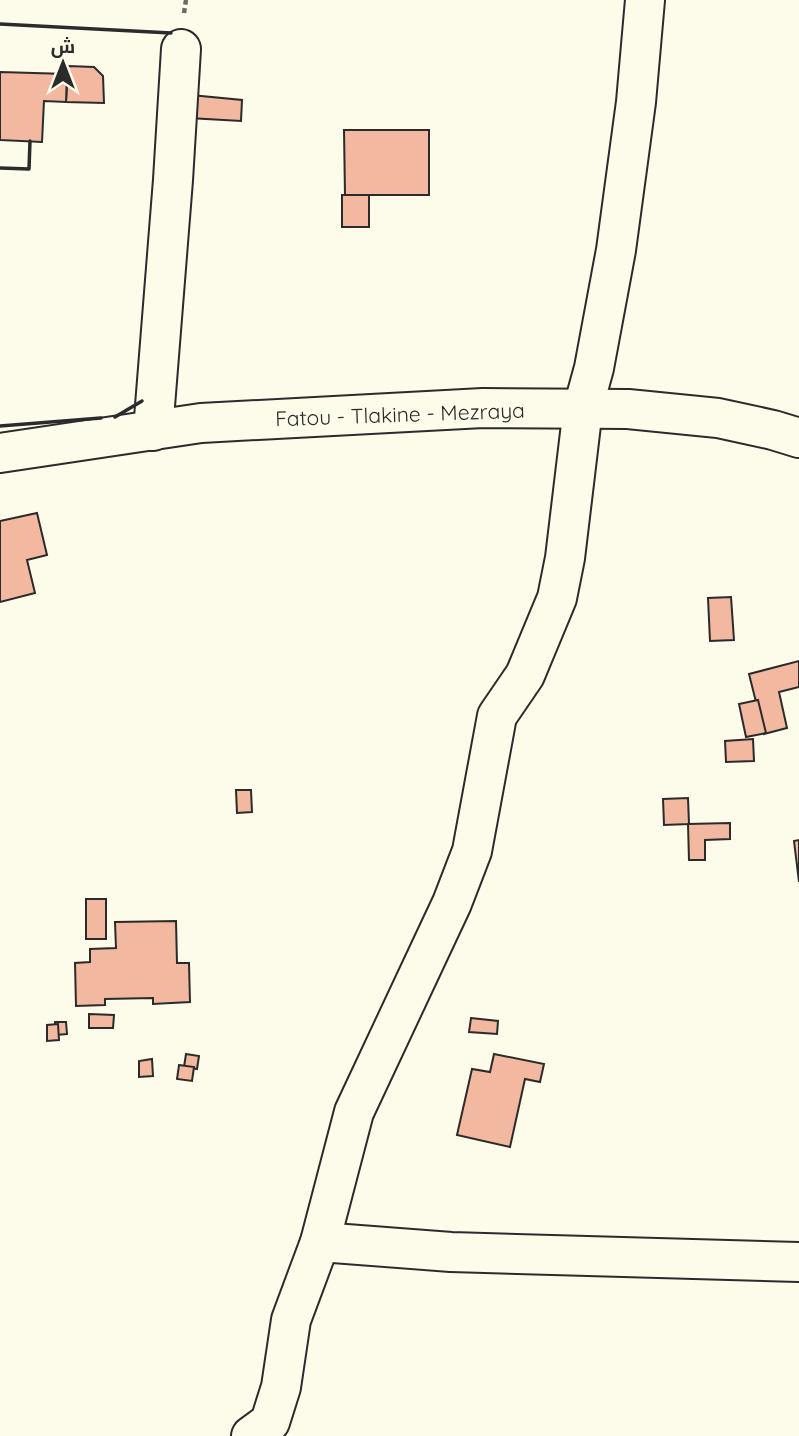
<svg xmlns="http://www.w3.org/2000/svg" width="799" height="1436" viewBox="0 0 799 1436" font-family="Quicksand,Cairo,sans-serif">
<style>
.building{fill:#f2b8a0;stroke:#2b2b2b;stroke-width:2}
.lines{fill:none;stroke-linecap:round;stroke-linejoin:round}
.minor-casing{stroke:#2b2b2b;stroke-width:42}
.path{stroke:#6a6964;stroke-width:4.5;stroke-dasharray:5 3.5;stroke-linecap:butt}
.minor{stroke:#fdfbea;stroke-width:38}
.wall{stroke:#2b2b2b;stroke-width:3.5}
.labels{text-anchor:middle;dominant-baseline:central;stroke-width:5;stroke-linejoin:round;paint-order:stroke}
.street-label{font-size:21px;fill:#2b2b2b;stroke:#fdfbea}
</style>
<rect width="100%" height="100%" fill="#fdfbea"/>
<g class="building">
<path d="M68,66L94,67L103,76L104,103L66,102Z"/>
<path d="M0,72L67,74L66,102L44,101L42,142L0,140Z"/>
<path d="M191,95L242,100L241,121L189,118Z"/>
<path d="M344,130H429V195H345Z"/>
<rect x="342" y="195" width="27" height="32"/>
<path d="M37,513L47,555L27,560L35,593L0,602V521Z"/>
<path d="M731,597L734,640L710,641L708,598Z"/>
<path d="M799,661V687L779,692L787,728L764,734L749,674Z"/>
<path d="M758,700L766,733L746,737L739,704Z"/>
<path d="M753,739L754,761L726,762L725,741Z"/>
<path d="M236,790H251L252,812L237,813Z"/>
<path d="M688,798L689,824L664,825L663,799Z"/>
<path d="M730,823V839L705,840V860H689L688,824Z"/>
<path d="M799,840V882L794,841Z"/>
<rect x="86" y="899" width="20" height="40"/>
<path d="M176,921L177,963H189L190,1002L153,1004V998L105,999V1005L76,1006L75,963L90,962V949L116,948L115,922Z"/>
<path d="M89,1014L114,1015L113,1028H89Z"/>
<path d="M471,1018L498,1021L497,1034L469,1032Z"/>
<path d="M55,1022H66L67,1034L56,1035Z"/>
<path d="M58,1024L59,1040L47,1041V1025Z"/>
<path d="M186,1054L199,1056L197,1069L184,1067Z"/>
<path d="M494,1054L544,1064L540,1082L525,1079L510,1147L457,1135L472,1069L490,1072Z"/>
<path d="M152,1059L153,1076L139,1077V1061Z"/>
<path d="M179,1065L194,1067L192,1081L177,1079Z"/>
</g>
<g class="lines">
<g class="minor-casing">
<g id="minor">
<path d="M153,431L173,180L181,49"/>
<path d="M0,453L201,423L483,408L628,409L718,418L773,430L799,438"/>
<path d="M320,1242L451,1252L799,1262"/>
<path d="M251,1436L270,1422L281,1387L291,1320L320,1242L354,1112L452,903L472,851L497,716L525,675L557,598L565,558L583,408L594,368L616,250L636,102L645,0"/>
</g>
</g>
<path class="path" d="M184,13L186,0"/>
<use href="#minor" class="minor"/>
<g class="wall">
<path d="M0,24L171,33"/>
<path d="M0,168L29,169L30,141"/>
<path d="M115,417L142,401"/>
<path d="M0,426L101,418"/>
</g>
</g>
<g class="labels">
<g class="street-label">
<text transform="translate(400 414) rotate(-2)">Fatou - Tlakine - Mezraya</text>
</g>
</g>
<g transform="translate(63 63)" stroke="#fdfbea" stroke-width="5" paint-order="stroke">
<path d="M0-5L12 26L0 18L-12 26Z" fill="#2b2b2b"/>
<text y="-10" font-size="19" font-weight="bold" text-anchor="middle" fill="#2b2b2b">ش</text>
</g>
</svg>
